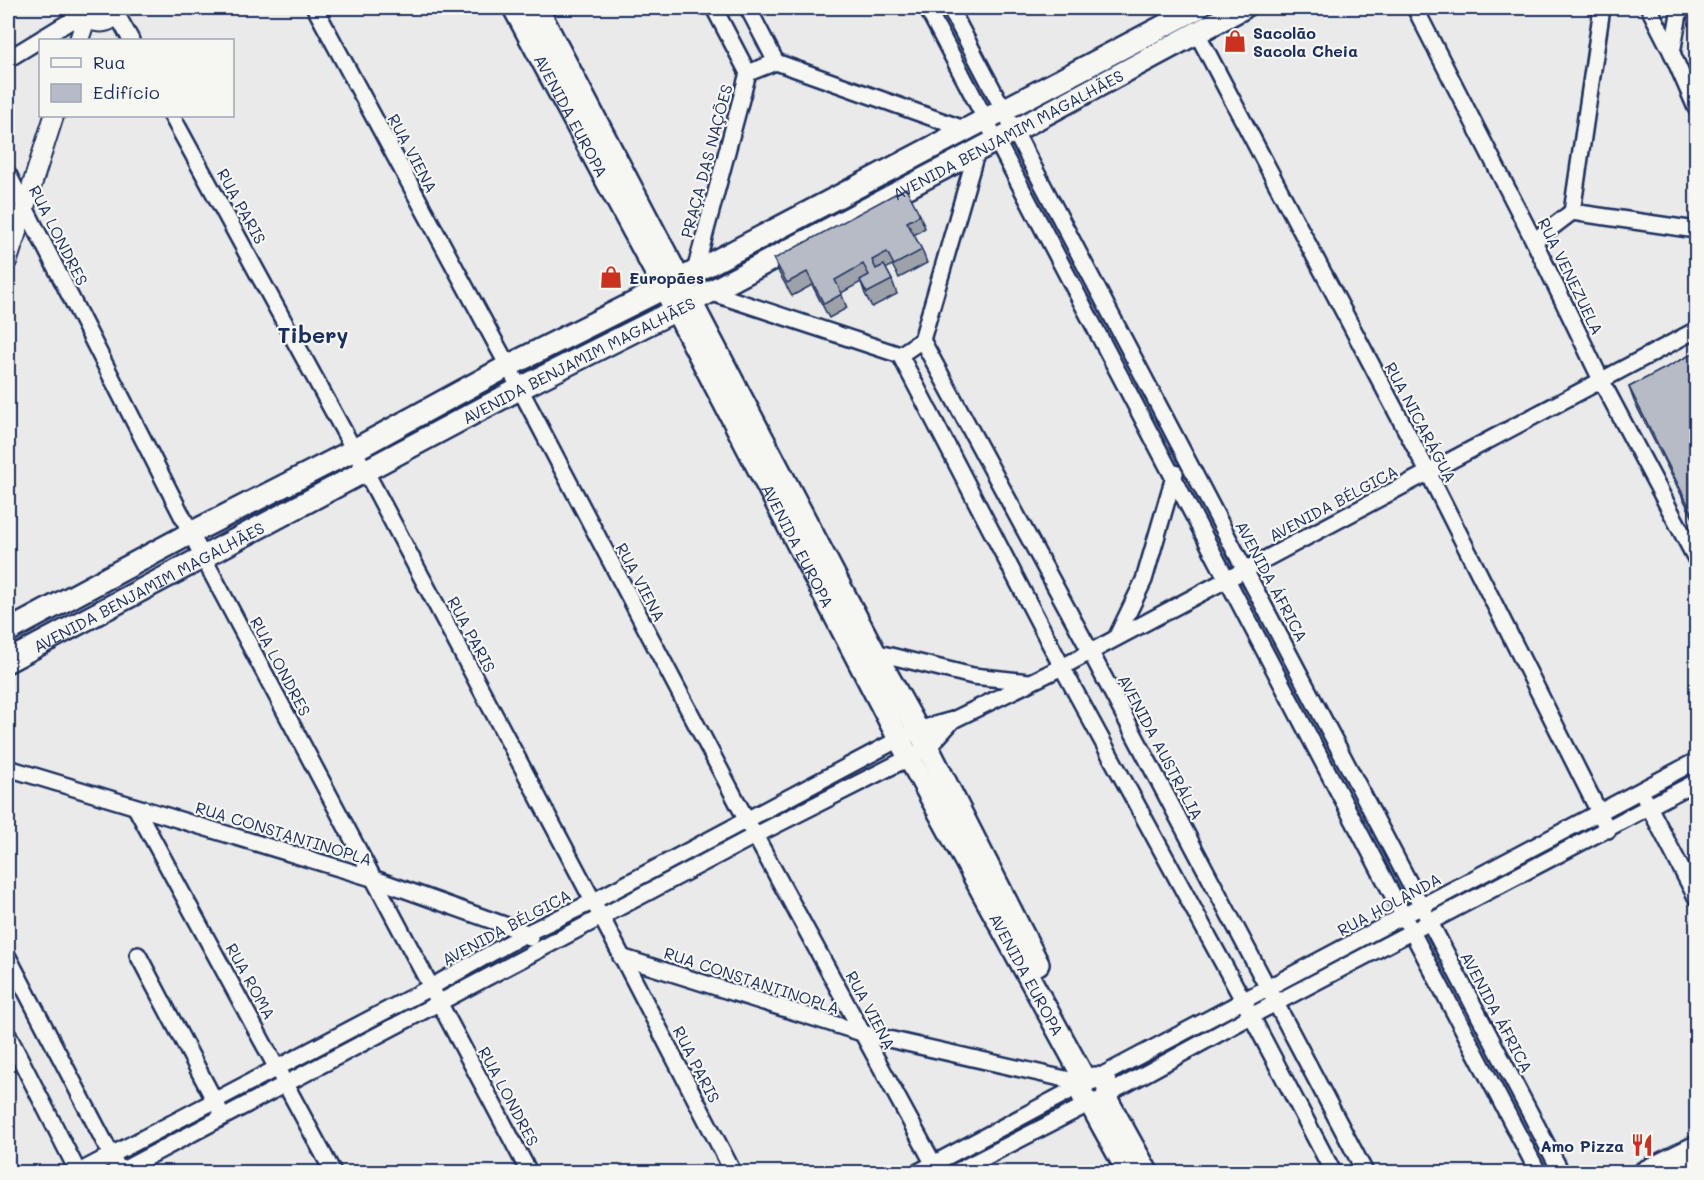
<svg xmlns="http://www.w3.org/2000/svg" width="1704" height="1180" viewBox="0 0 1704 1180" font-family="Mali,sans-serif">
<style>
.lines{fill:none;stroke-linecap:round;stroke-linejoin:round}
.minor-casing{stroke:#1b2f5e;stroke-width:20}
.tertiary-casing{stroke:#1b2f5e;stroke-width:22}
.secondary-casing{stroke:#1b2f5e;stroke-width:26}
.minor{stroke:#f6f6f2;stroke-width:15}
.tertiary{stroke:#f6f6f2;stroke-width:18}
.secondary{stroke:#f6f6f2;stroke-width:21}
.wall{fill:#9da1aa;stroke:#1b2f5e;stroke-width:1.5}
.shaded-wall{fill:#7f838b;stroke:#1b2f5e;stroke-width:1.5}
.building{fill:#b6bbc6;stroke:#1b2f5e;stroke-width:1.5}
.labels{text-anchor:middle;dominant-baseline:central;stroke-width:4.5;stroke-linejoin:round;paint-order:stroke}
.poi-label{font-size:16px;font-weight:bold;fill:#1b2f5e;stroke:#f6f6f2;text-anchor:start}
.street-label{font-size:16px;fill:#1b2f5e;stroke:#f6f6f2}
.district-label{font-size:22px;font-weight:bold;fill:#1b2f5e;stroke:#f6f6f2}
</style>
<rect width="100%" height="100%" fill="#e9eae9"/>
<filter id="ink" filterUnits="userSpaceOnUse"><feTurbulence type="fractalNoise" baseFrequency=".0167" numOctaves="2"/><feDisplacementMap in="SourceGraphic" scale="12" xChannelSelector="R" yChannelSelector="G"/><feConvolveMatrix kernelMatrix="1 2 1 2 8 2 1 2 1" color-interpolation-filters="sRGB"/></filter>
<g filter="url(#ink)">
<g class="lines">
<g class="minor-casing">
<g id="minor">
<path d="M315,8L508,366L746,819L938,1172"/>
<path d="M714,8L748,73"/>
<path d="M748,8L776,62"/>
<path d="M927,8L1538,1172"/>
<path d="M950,8L1561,1172"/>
<path d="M1415,8L1534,241L1602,382L1696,559"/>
<path d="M1649,8L1672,53L1696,108"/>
<path d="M116,13L131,40"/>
<path d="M1197,33L1428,472L1608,830"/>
<path d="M1672,53L1680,8"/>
<path d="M8,59L82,14"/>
<path d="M172,116L366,472L602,918L733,1172"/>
<path d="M8,174L203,557L529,1172"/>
<path d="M1572,212L1602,8"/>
<path d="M1534,241L1572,212L1696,230"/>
<path d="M695,271L748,73L776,62L964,129"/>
<path d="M709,292L900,355L922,340L977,150"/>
<path d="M922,340L1090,651L1365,1172"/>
<path d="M900,355L1062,667L1244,1002L1333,1172"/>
<path d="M1117,636L1144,580L1175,473"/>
<path d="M870,651L973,676L1029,682"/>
<path d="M8,768L375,879L527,933L530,938"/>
<path d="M1645,799L1696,897"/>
<path d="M136,808L333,1172"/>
<path d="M138,955L219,1109"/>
<path d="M8,957L116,1164"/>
<path d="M621,957L862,1033L1083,1083"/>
<path d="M8,1035L78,1172"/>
<path d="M1099,1077L1696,761"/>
<path d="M1108,1094L1251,1016L1696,782"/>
<path d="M79,1172L431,987L527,933L592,902L899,739L917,730L953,720L1062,667L1696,330"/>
<path d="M119,1172L756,835L928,748L953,720"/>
<path d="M918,1172L1083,1084"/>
<path d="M956,1172L1090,1103"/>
</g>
</g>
<g class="tertiary-casing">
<g id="tertiary">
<path d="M80,8L86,19C100,25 113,24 118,8"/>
<path d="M79,40L86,19"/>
<path d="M8,260L54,116"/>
</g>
</g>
<g class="secondary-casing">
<g id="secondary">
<path id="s1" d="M514,8L676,310L899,739L1085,1080"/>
<path d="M537,8L875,653L928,748L1038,964"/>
<path d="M8,631L191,533L354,450L508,366L664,288L1198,8"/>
<path id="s2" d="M8,661L519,389L676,310L1016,130L1243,8"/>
<circle cx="1095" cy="1091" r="13"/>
<path d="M1106,1098L1147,1172"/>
<path d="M1090,1103L1128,1172"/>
<path d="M1645,1172L1696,1147"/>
<path d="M1680,1172L1696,1164"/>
</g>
</g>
<use href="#minor" class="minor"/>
<use href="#tertiary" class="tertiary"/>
<use href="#secondary" class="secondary"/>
</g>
<g class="wall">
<path d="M920,215L925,228L914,235L922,250L927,263L899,278L892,265L886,269L892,280L897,294L872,307L865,294L861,282L841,293L847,308L829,318L812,285L792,296L779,273L774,259Z"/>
<path d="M1696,352V524L1634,401L1629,387Z"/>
</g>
<path class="shaded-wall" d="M1696,509V523L1692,512Z"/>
<g class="building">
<path d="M906,188L920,215L907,222L922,250L894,265L887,252L872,260L876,269L884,265L892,280L867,293L860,280L869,275L863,264L835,280L842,294L824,304L807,272L787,283L774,259Z"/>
<path d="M1696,352V509L1692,512L1629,387Z"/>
</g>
</g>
<defs>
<g id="shop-bare" transform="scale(1.8)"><path d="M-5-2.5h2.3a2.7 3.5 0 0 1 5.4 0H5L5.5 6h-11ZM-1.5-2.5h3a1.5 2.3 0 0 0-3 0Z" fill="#c8321e" stroke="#f6f6f2" stroke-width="2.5" paint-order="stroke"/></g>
<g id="restaurant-bare" transform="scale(1.8)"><path d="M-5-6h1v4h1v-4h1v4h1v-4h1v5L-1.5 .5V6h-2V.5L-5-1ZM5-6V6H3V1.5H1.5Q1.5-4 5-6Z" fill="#c8321e" stroke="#f6f6f2" stroke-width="2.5" paint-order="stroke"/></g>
</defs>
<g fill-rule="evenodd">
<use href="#shop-bare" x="1235" y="41"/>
<use href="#shop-bare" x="611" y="277"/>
<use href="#restaurant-bare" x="1642" y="1145"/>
</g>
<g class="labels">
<g class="poi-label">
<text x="1253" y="32">Sacolão<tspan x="1253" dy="18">Sacola Cheia</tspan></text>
<text x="629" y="277">Europães</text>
<text x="1624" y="1145" text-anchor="end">Amo Pizza</text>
</g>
<g class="street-label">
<text stroke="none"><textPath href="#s1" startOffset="122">AVENIDA EUROPA</textPath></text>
<text stroke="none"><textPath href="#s2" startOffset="1130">AVENIDA BENJAMIM MAGALHÃES</textPath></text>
<text transform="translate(413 153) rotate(62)">RUA VIENA</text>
<text transform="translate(706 161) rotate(-75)">PRAÇA DAS NAÇÕES</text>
<text transform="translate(242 206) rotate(61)">RUA PARIS</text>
<text transform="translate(59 235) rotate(63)">RUA LONDRES</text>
<text transform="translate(1571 276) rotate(64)">RUA VENEZUELA</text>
<text stroke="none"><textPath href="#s2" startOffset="645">AVENIDA BENJAMIM MAGALHÃES</textPath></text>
<text transform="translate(1421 422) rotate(62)">RUA NICARÁGUA</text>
<text transform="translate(1333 503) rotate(-28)">AVENIDA BÉLGICA</text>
<text stroke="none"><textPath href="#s1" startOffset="608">AVENIDA EUROPA</textPath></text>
<text transform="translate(1272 581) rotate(62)">AVENIDA ÁFRICA</text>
<text transform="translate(641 582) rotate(62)">RUA VIENA</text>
<text stroke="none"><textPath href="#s2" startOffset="159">AVENIDA BENJAMIM MAGALHÃES</textPath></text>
<text transform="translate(472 634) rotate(62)">RUA PARIS</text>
<text transform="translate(281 666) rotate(62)">RUA LONDRES</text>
<text transform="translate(1161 747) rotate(62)">AVENIDA AUSTRÁLIA</text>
<text transform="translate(284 833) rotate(17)">RUA CONSTANTINOPLA</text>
<text transform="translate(1389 904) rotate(-28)">RUA HOLANDA</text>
<text transform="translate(506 927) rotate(-28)">AVENIDA BÉLGICA</text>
<text stroke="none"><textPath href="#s1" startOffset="1094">AVENIDA EUROPA</textPath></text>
<text transform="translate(752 980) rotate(18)">RUA CONSTANTINOPLA</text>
<text transform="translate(251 981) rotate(61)">RUA ROMA</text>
<text transform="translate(871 1010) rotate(62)">RUA VIENA</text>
<text transform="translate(1497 1012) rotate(62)">AVENIDA ÁFRICA</text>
<text transform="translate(697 1064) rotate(63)">RUA PARIS</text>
<text transform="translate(509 1096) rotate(62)">RUA LONDRES</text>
</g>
<g class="district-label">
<text x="313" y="334">Tibery</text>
</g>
</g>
<rect width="1704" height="1180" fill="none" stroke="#f6f6f2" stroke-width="30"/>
<rect x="15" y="15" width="1674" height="1150" fill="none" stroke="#1b2f5e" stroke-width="2" filter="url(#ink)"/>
<rect x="39" y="39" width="195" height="78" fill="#f6f6f2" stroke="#9ea6b7" stroke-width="1.5"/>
<rect x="51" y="58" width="30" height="9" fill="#f6f6f2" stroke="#9ea6b7" stroke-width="1.5"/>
<text x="93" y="69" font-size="18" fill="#1b2f5e">Rua</text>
<rect x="51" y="84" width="30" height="18" fill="#b6bbc6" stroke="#9ea6b7" stroke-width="1.5"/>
<text x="93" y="99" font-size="18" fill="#1b2f5e">Edifício</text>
</svg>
